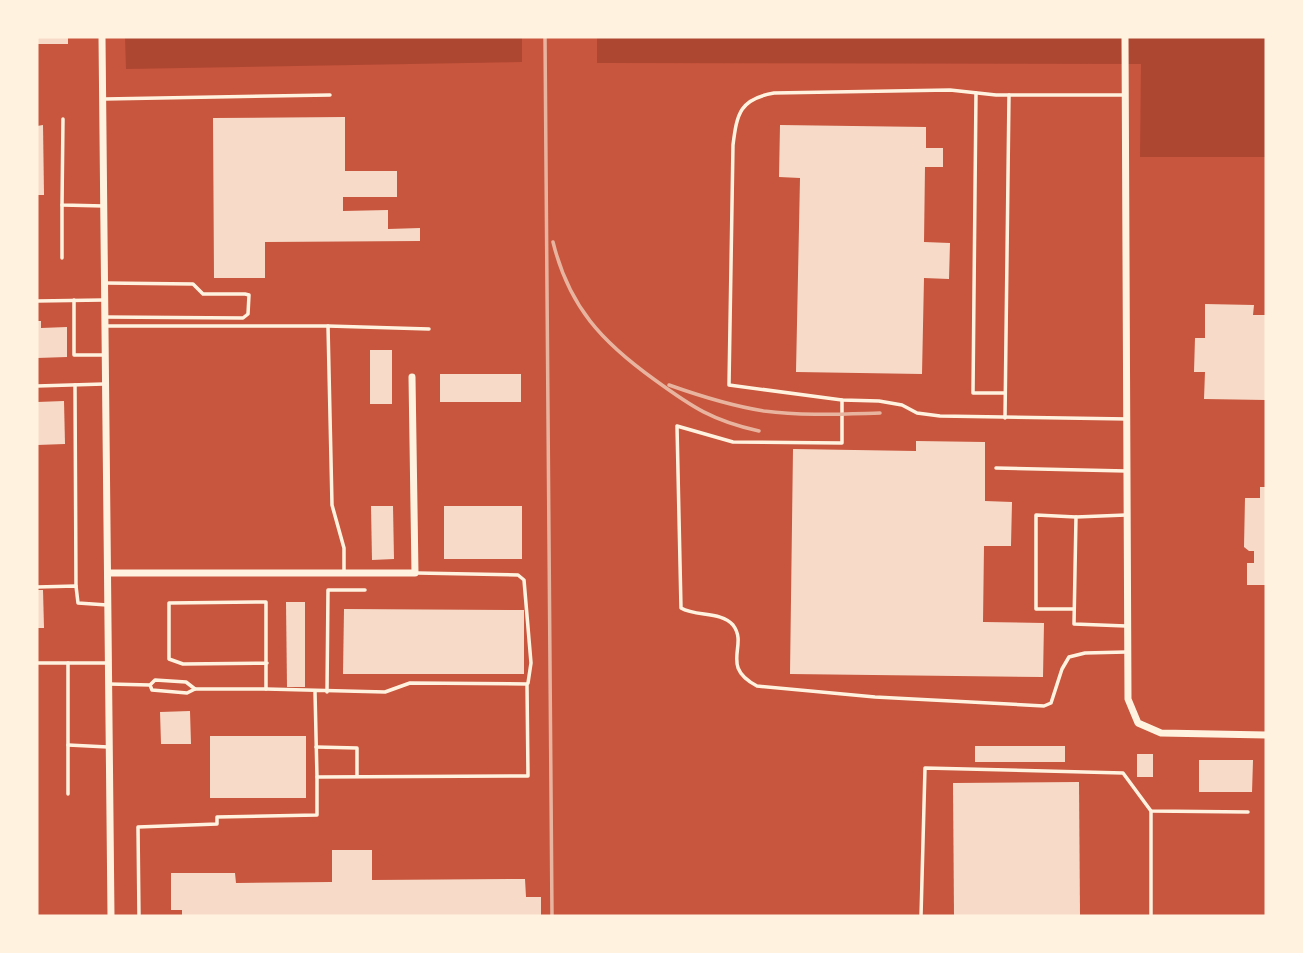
<svg xmlns="http://www.w3.org/2000/svg" width="1303" height="953" viewBox="0 0 1303 953" font-family="Mulish,sans-serif">
<style>
.green{fill:#ae4732}
.building{fill:#f7dbc8}
.lines{fill:none;stroke-linecap:round;stroke-linejoin:round}
.service{stroke:#fff3e0;stroke-width:3.5}
.minor{stroke:#fff3e0;stroke-width:7}
.rail{stroke:#e9b49f;stroke-width:3.5}
</style>
<rect width="100%" height="100%" fill="#c8553d"/>
<g class="green">
<path d="M125,37H522V62L126,69Z"/>
<path d="M597,37H1266V157H1140L1141,64L597,63Z"/>
</g>
<g class="building">
<rect x="37" y="37" width="31" height="7"/>
<path d="M345,117V171H397V197H343V211L388,210V229L420,228V241L265,242V278H214L213,118Z"/>
<path d="M43,125L44,195H37V126Z"/>
<path d="M780,125L926,127V148H943V167H925L924,242L950,243L949,279L924,278L922,374L796,372L800,178L779,177Z"/>
<path d="M1205,304L1254,305L1253,315H1266V400L1204,399L1205,372H1194L1195,338H1205Z"/>
<path d="M37,321H41V328L67,327V357L37,358Z"/>
<rect x="370" y="350" width="22" height="54"/>
<rect x="440" y="374" width="81" height="28"/>
<path d="M64,401L65,444L37,445V402Z"/>
<path d="M916,441L985,442V501L1012,502L1011,546H984L983,622L1044,623L1043,677L790,674L793,449L916,451Z"/>
<path d="M1260,487H1266V585H1247V563H1254V551H1249L1244,547L1245,498H1260Z"/>
<path d="M371,506H393L394,559L372,560Z"/>
<rect x="444" y="506" width="78" height="53"/>
<path d="M37,590H43L44,628H37Z"/>
<path d="M286,602H305V687H287Z"/>
<path d="M344,609L524,610V674H343Z"/>
<path d="M190,711L191,744H161L160,712Z"/>
<rect x="210" y="736" width="96" height="62"/>
<rect x="975" y="746" width="90" height="16"/>
<rect x="1137" y="754" width="16" height="23"/>
<path d="M1199,760H1253L1252,792H1199Z"/>
<path d="M1079,782L1080,916H954L953,783Z"/>
<path d="M332,850H372V880L525,879L526,897H541V916H182V910H171V873H235L236,883L332,882Z"/>
</g>
<g class="lines">
<g class="service">
<path d="M976,93L973,393H1005"/>
<path d="M1125,95H996L950,90L774,93C740,99 737,113 733,145L729,385L842,400L879,401L902,405L917,413L940,416L1128,419"/>
<path d="M105,99L330,95"/>
<path d="M63,119L62,205L104,206"/>
<path d="M62,205V258"/>
<path d="M105,283L193,284L203,294H245L249,295L248,314L243,318L105,317"/>
<path d="M74,300V355H105"/>
<path d="M37,301L103,300"/>
<path d="M105,326H328L332,505L344,548V571"/>
<path d="M328,326L429,329"/>
<path d="M75,385L76,586"/>
<path d="M37,386L104,384"/>
<path d="M842,400V443L733,442L677,426L681,608C696,617 721,611 733,625C749,646 719,666 757,686L875,697L1044,706L1051,703L1062,669L1069,657L1085,653L1126,652"/>
<path d="M1005,418L1009,95"/>
<path d="M996,468L1126,471"/>
<path d="M1126,515L1076,517L1074,624L1126,626"/>
<path d="M417,573L518,575L524,580L531,663L528,683"/>
<path d="M37,587L76,586L78,603L107,605"/>
<path d="M1074,609H1036V515L1076,517"/>
<path d="M37,663H107"/>
<path d="M68,663V794"/>
<path d="M109,684L150,685L155,680L186,682L195,689L187,693L152,690L150,685"/>
<path d="M195,689H266V602L169,603V659L183,664L267,663"/>
<path d="M266,689L385,692L410,683L527,684L528,776L317,777L315,692"/>
<path d="M327,692L328,590H365"/>
<path d="M68,745L108,747"/>
<path d="M316,747L357,748V776"/>
<path d="M1151,811V916"/>
<path d="M139,916L138,827L217,824V817L317,815V777"/>
<path d="M921,916L925,768L1123,773L1151,811L1248,812"/>
</g>
<g class="minor">
<path d="M102,37L111,916"/>
<path d="M1125,37L1128,699L1138,723L1161,733L1266,735"/>
<path d="M108,573H415L412,377"/>
</g>
<g class="rail">
<path d="M545,37L552,916"/>
<path d="M553,242C569,307 602,342 655,380C692,407 713,421 759,431"/>
<path d="M669,385C700,396 732,406 764,411C802,416 842,414 880,413"/>
</g>
</g>
<rect width="1303" height="953" fill="none" stroke="#fff3e0" stroke-width="77"/>
</svg>
